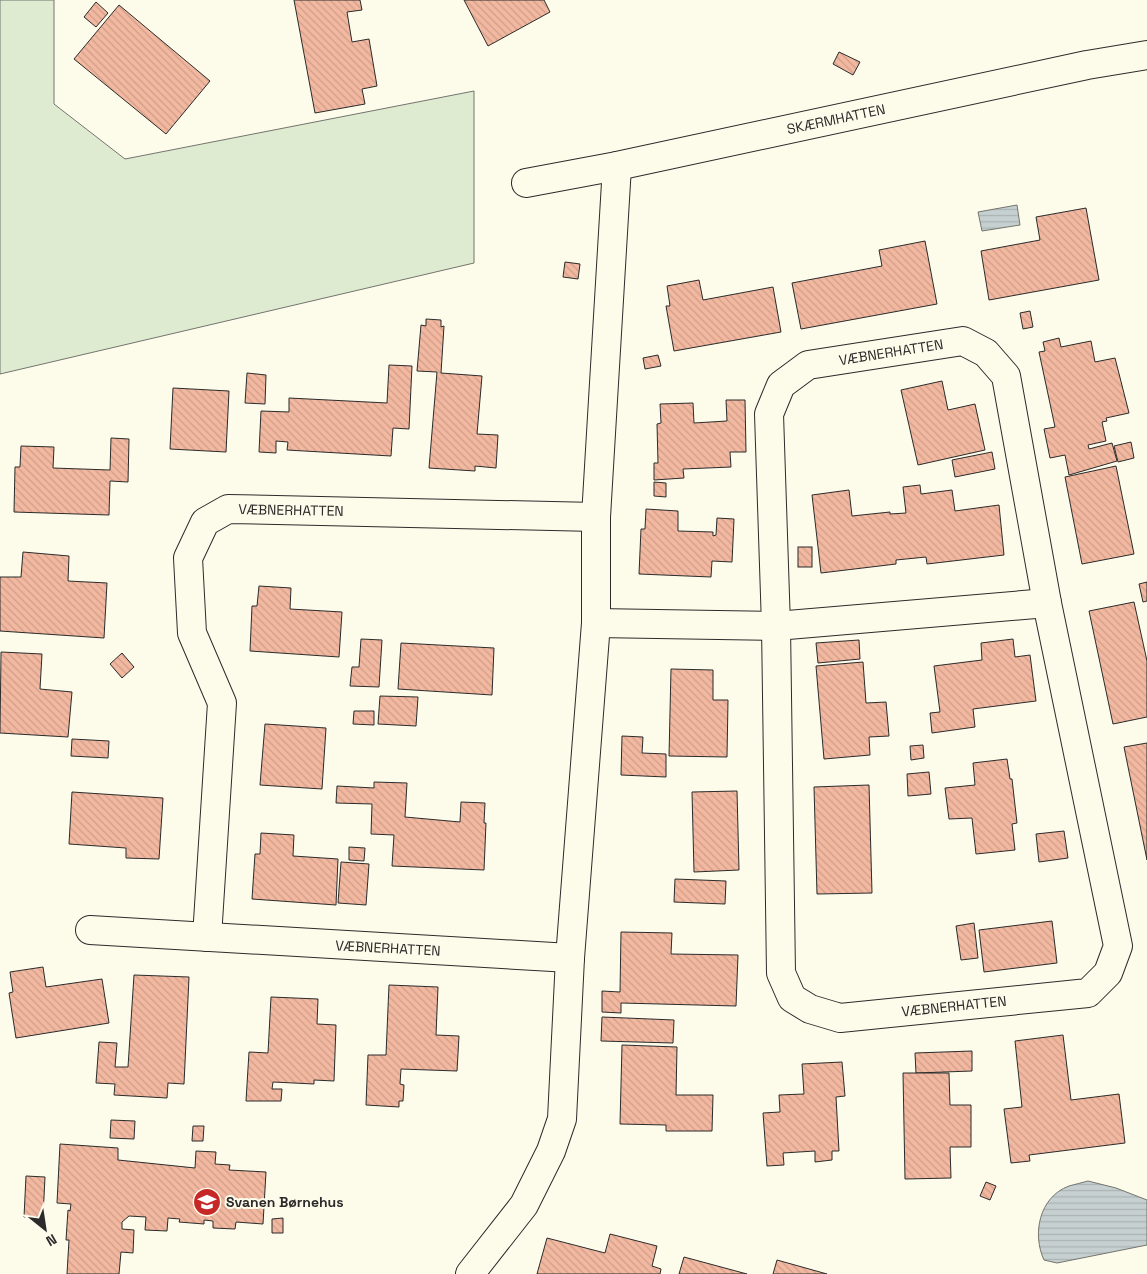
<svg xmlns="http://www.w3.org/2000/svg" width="1147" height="1274" viewBox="0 0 1147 1274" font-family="'Space Grotesk',sans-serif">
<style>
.green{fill:#deebd1;stroke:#74746e}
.water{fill:url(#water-rules);stroke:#74746e}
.building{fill:url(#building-back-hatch);stroke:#2b2b2b}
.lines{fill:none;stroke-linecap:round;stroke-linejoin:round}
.street-casing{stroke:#2b2b2b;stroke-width:30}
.secondary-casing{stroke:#2b2b2b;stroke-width:30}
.street{stroke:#fdfbea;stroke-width:28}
.secondary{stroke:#fdfbea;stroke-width:28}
.labels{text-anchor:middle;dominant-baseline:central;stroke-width:4;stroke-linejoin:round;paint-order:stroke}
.street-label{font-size:14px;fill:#2b2b2b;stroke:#fdfbea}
.poi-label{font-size:14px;font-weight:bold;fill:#2b2b2b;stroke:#fdfbea;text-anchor:start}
</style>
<defs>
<pattern id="water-rules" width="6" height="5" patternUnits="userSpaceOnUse" patternTransform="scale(1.25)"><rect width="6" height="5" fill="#c7d0d0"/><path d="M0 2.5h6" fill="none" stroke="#abb3b3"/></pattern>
<pattern id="building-back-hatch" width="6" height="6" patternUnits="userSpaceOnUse" patternTransform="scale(1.25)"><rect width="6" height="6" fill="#f2b8a0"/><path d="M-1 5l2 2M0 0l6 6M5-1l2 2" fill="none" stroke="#d09e8a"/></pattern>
</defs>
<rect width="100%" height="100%" fill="#fdfbea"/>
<path class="green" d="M0,0H54V104L125,159L474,91V263L0,374Z"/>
<g class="water">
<path d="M1017,205L1020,225L982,231L978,212Z"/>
<path d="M1088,1181L1116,1188L1147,1200V1245L1057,1263L1044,1260C1032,1234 1039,1197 1069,1186C1075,1184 1082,1183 1088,1181Z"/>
</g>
<g class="building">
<path d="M294,0H360L362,10L347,12L352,42L369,39L377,86L362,89L365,104L315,113Z"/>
<path d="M464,0H544L550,12L488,46Z"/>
<path d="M96,2L108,13L96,27L84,17Z"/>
<path d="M119,5L210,81L166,134L74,59Z"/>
<path d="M839,52L860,62L853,75L833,64Z"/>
<path d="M1086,208L1099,280L989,300L981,251L1040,240L1036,217Z"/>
<path d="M925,241L937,304L801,329L792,283L882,266L879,250Z"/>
<path d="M565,262L580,264L578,279L563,277Z"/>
<path d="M699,280L703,300L773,287L781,332L674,351L666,306H670L667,286Z"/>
<path d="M1030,311L1033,327L1023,329L1020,313Z"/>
<path d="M426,319L441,320V327L444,326L441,373L482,376L477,434L498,435L496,468L475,466V471L429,468L437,372L417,371L421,325L426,326Z"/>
<path d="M1059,338L1061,347L1091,341L1095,362L1115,358L1129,413L1106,418L1107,421L1102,422L1106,441L1088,445L1089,449L1112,443L1117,461L1069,475L1065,455L1050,458L1044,429L1055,427L1039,352L1045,351L1043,342Z"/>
<path d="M658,355L661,366L645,369L643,358Z"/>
<path d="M389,365L412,366L409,429L393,428L391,456L287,450L288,442L276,441V453L259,452L261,411L289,412V398L387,403Z"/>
<path d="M247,373L266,375L265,404L245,403Z"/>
<path d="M942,381L948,410L975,404L985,450L918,465L901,390Z"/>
<path d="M173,388L229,391L226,452L170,449Z"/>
<path d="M726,400H745L746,452H730L731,467L683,469L684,478L654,480V463H658L657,424L661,423L660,404L693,403L694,423L727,421Z"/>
<path d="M111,438L129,439L128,482L110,481L109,515L14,512L15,467H20L21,446L54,447L53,468L110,470Z"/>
<path d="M1131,442L1134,458L1118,462L1114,446Z"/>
<path d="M992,452L995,469L955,477L952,460Z"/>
<path d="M1116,466L1134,554L1082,564L1065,477Z"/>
<path d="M654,482L666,483V497L654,496Z"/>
<path d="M920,485L921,494L952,490L955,511L999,505L1004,555L927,564L926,557L896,560V564L821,573L812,495L849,490L852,516L890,512V514L906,513L903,487Z"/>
<path d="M646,509L678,511V531L713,532V536L716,535L717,518L734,519L732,562L712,561L711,577L639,574L641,529H645Z"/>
<rect x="798" y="547" width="14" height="20"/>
<path d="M23,552L69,556L68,581L107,583L104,638L0,631V577H21Z"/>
<path d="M1147,582V601L1143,602L1139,584Z"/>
<path d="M259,586L291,588L290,609L342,612L339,657L250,651L252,606H257Z"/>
<path d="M1134,602L1147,661V717L1113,724L1089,611Z"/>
<path d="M361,639L382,640L379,687L350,686L352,667H359Z"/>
<path d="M1013,639L1015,657L1030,655L1036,701L973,709L975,727L932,733L930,713L940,712L934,666L982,660L981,643Z"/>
<path d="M859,640L860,659L818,663L816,643Z"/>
<path d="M401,643L494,648L492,695L398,689Z"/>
<path d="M1,652L42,654L40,689L72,692L68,737L0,733Z"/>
<path d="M122,653L134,667L122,678L110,664Z"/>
<path d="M863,662L866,703L886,702L889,736L869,737L870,755L824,759L816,666Z"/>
<path d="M671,669L713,670V700H728L727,757L669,756Z"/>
<path d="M380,696L418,697L416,726L378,724Z"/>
<path d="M354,711H374V725L353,724Z"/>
<path d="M265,724L326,728L322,789L260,785Z"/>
<path d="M622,736L643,737L642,753L666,754V777L621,775Z"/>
<path d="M72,739L109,741L108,758L71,756Z"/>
<path d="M1147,743V860L1124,747Z"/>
<path d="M923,745L924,758L911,760L910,746Z"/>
<path d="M1007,759L1010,779H1012L1017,823L1012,824L1015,850L976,854L972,818L949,819L945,788L975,785L973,763Z"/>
<path d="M929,772L931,794L908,796L907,774Z"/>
<path d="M374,782L407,783L405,817L460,822L461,802L485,803L484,823H486L484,870L392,866L394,835L371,834L372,804L336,803L337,786L374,788Z"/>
<path d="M869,785L872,893L817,894L814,787Z"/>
<path d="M737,791L739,870L694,872L692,792Z"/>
<path d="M72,792L163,798L159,859L126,858V848L69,844Z"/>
<path d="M1064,831L1068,858L1039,862L1036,834Z"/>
<path d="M261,833L294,835L293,856L338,859L336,905L252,899L255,854H260Z"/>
<path d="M349,847L365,848L364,861L349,860Z"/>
<path d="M341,862L369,864L366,905L338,903Z"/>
<path d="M675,879L726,881L725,904L674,902Z"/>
<path d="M1052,921L1057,963L984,972L979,930Z"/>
<path d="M974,923L978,958L961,960L956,926Z"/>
<path d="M621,932L672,933L671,954L738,955L736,1006L621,1003V1013L602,1012V991L620,992Z"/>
<path d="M43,967L46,987L102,979L109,1023L16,1038L9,993L13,992L10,972Z"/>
<path d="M134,975L189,977L184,1084L168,1083L167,1098L114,1095L115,1084L96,1083L99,1042L117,1043L115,1067H128Z"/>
<path d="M389,985L438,987L436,1035L459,1036L457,1071L401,1069L400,1084L404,1085L403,1101H399V1107L366,1105L368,1055H386Z"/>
<path d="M271,997L318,999L317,1024L336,1025L334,1081L314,1080V1084L273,1082L272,1089H282L281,1101H246L249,1052L268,1053Z"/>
<path d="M602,1017L674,1020L673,1043L601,1041Z"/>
<path d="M1063,1035L1071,1100L1119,1094L1125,1143L1029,1155L1030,1161L1011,1163L1004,1109L1022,1107L1015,1041Z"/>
<path d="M622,1045L677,1047L676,1095H713L712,1131H666V1125L620,1124Z"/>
<path d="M972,1051V1071L916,1073L915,1053Z"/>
<path d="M842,1062L845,1096L836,1097L839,1151H832V1160L815,1162V1151L783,1153L784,1165L767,1166L763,1113L780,1112L779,1095L804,1094L802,1064Z"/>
<path d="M903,1073H949L950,1105H971V1147H950L951,1178L905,1179Z"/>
<path d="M111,1120L135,1121L134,1139L110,1138Z"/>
<path d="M193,1126H204L203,1141H192Z"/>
<path d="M60,1144L118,1148V1160L195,1168L196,1151L216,1152L215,1164L230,1165L229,1170L266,1172L263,1224L236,1222L235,1229L213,1228V1221L204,1220V1224L179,1222L180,1219L168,1218L167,1231L145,1230L146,1217L129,1216L122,1222V1229L134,1230L133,1253L121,1252L119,1274H67L69,1240H66L68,1210L70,1211L71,1204L57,1203Z"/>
<path d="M26,1176L45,1177L43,1217H24Z"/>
<path d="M986,1182L996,1186L990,1200L980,1196Z"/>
<path d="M283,1218V1233H272V1219Z"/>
<path d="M610,1234L657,1246L652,1266L661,1269L660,1274H537L547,1238L605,1253Z"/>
<path d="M684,1257L747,1274H679Z"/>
<path d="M777,1260L827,1274H773Z"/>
</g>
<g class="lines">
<g class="street-casing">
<g id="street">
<path d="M963,341L986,353L1006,376L1047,603L1118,946L1108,973L1088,993L840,1018L810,1009L792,998L781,973L776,626L769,414L781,385L808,365Z"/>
<path d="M596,623L776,626L1047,603"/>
<path d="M90,930L570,958"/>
<path d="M207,937L222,703L192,633L188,558L205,522L228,509L596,517"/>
<path d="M470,1274L524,1205L551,1151L562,1119L570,958L596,623V517L617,166"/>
</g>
</g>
<g class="secondary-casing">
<path id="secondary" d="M526,183L617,166L1087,65L1147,55"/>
</g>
<use href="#street" class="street"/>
<use href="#secondary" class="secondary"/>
</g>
<defs>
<g id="school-disc" transform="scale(1.4375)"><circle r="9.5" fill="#c62828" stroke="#fdfbea"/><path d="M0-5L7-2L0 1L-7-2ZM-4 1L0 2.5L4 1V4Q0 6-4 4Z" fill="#fff"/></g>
</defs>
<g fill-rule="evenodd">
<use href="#school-disc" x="207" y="1202"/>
</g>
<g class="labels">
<g class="street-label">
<text transform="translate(836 119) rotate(-12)">SKÆRMHATTEN</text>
<text transform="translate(891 352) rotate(-9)">VÆBNERHATTEN</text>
<text transform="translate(291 510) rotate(1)">VÆBNERHATTEN</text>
<text transform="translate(388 948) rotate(3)">VÆBNERHATTEN</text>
<text transform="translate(954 1006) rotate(-6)">VÆBNERHATTEN</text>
</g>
<g class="poi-label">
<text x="226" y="1202">Svanen Børnehus</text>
</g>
</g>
<g transform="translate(45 1229) rotate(150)" stroke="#fdfbea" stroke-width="4" paint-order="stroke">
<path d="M0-4L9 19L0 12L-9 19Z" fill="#2b2b2b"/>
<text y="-8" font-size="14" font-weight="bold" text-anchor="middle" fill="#2b2b2b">N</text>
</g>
</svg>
